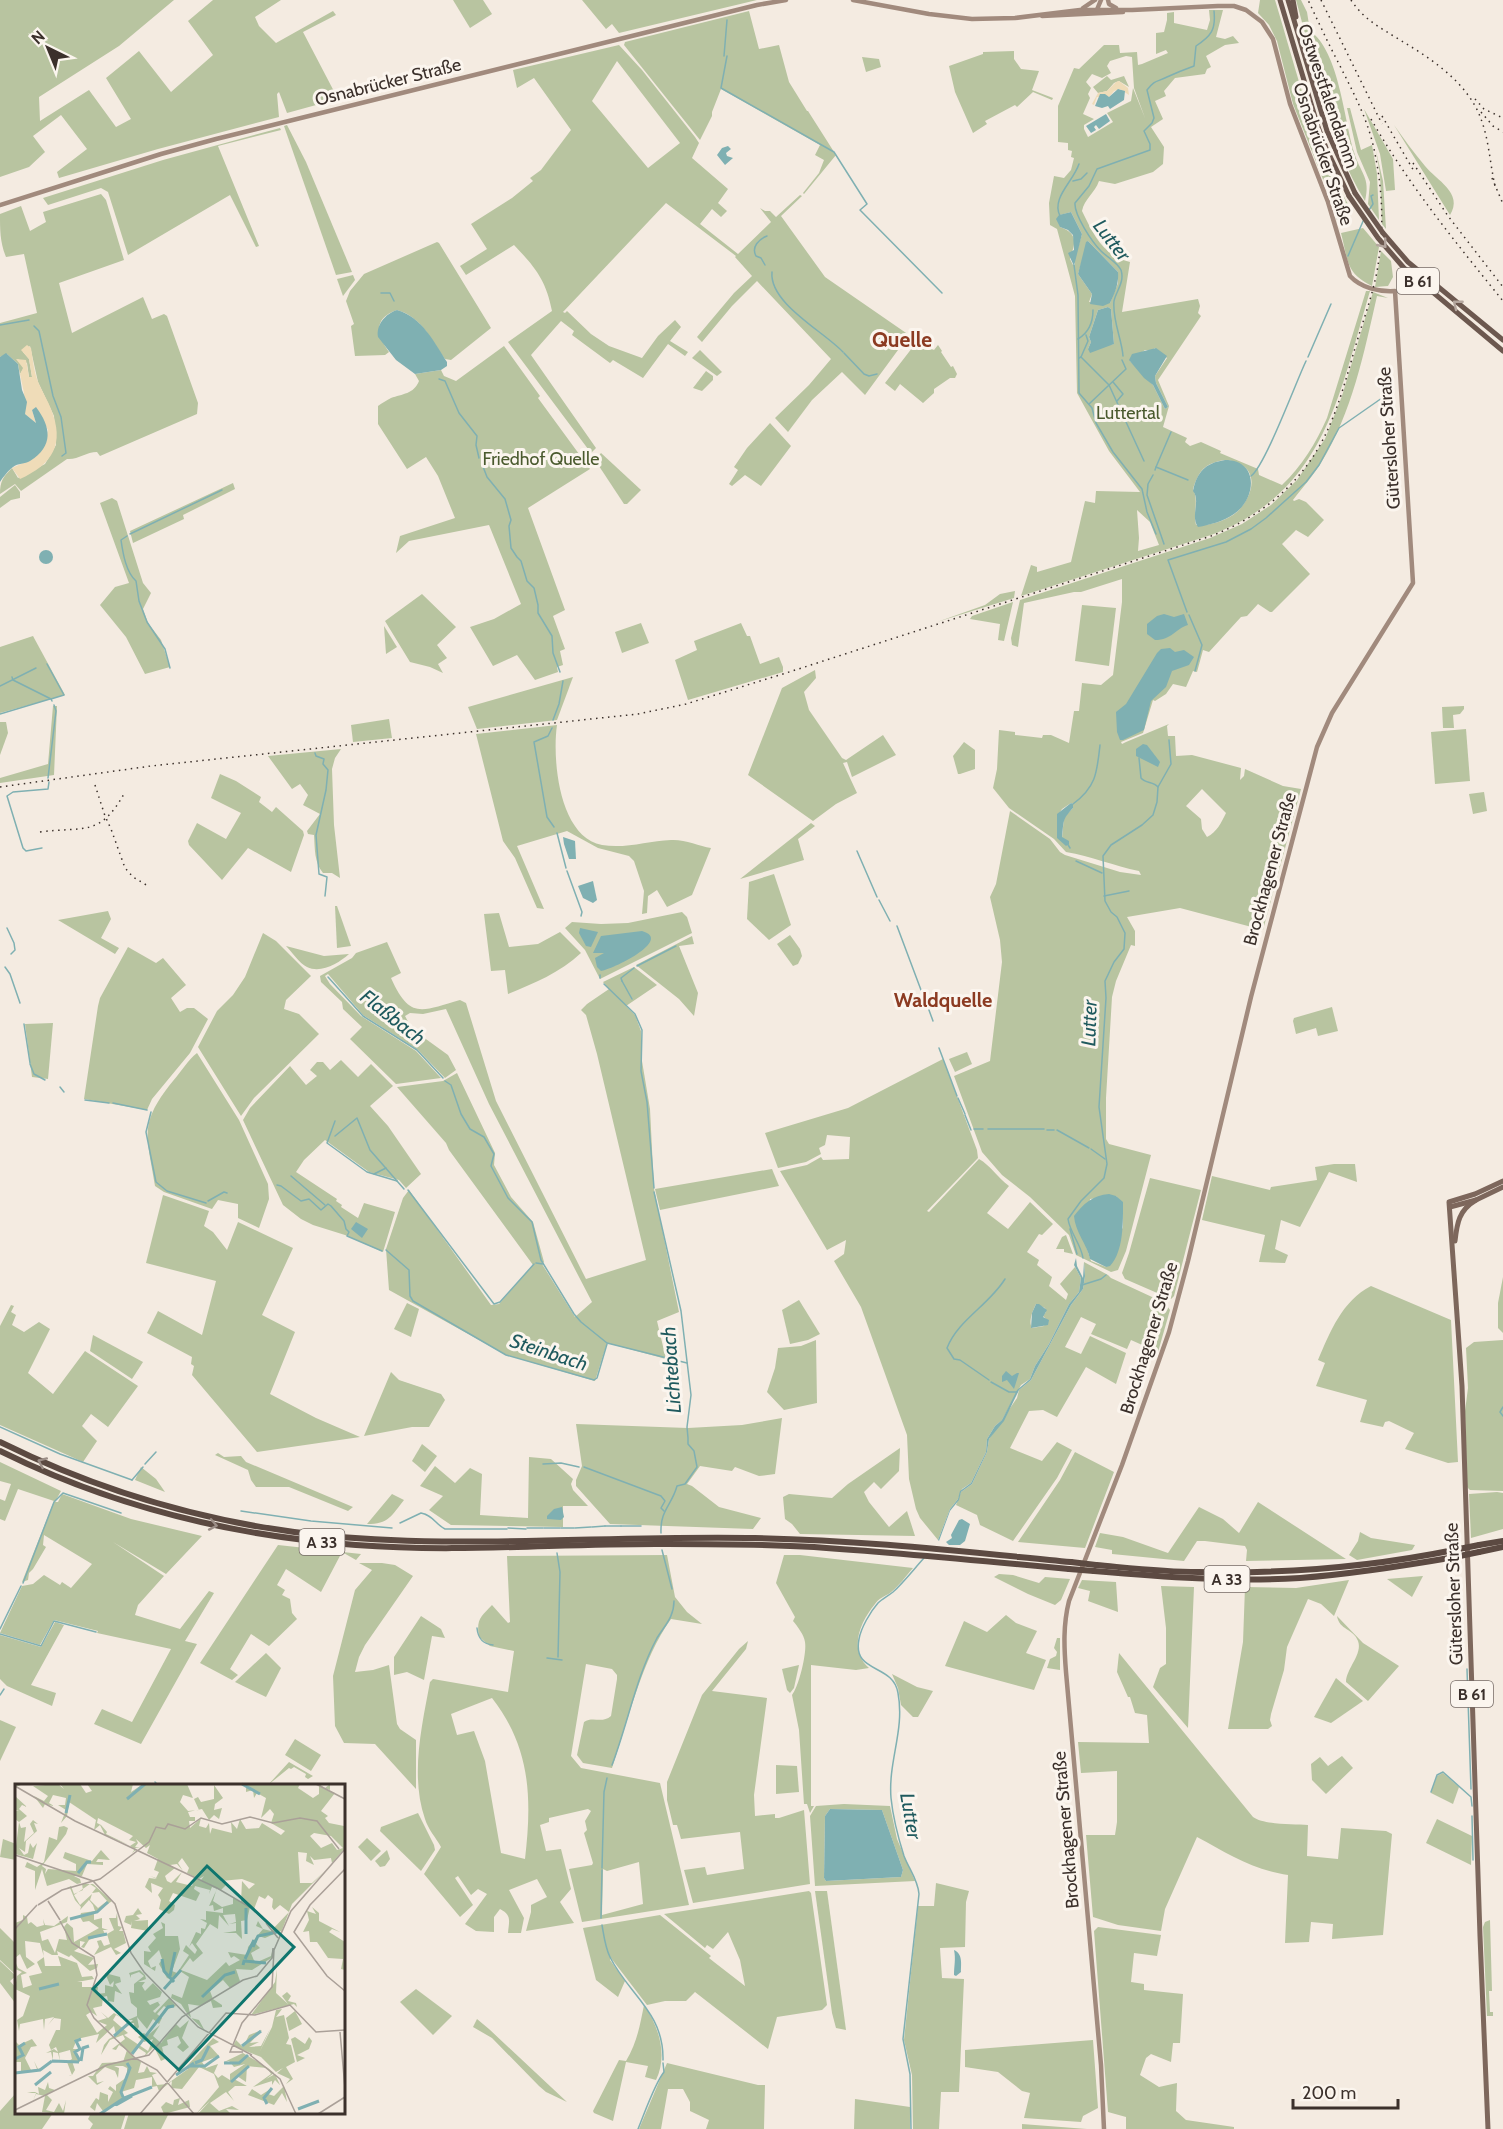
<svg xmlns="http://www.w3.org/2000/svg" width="1503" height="2129" viewBox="0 0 1503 2129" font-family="Cabin,sans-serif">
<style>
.green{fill:#b8c4a0;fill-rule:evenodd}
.sand{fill:#efdcb8}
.water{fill:#7fb0b2}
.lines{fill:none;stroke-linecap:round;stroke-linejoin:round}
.stream{stroke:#7fb0b2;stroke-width:1.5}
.secondary{stroke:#a18a7d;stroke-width:4.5}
.primary{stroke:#7d675c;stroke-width:5}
.trunk{stroke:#6c584f;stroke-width:5}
.motorway{stroke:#5c4a42;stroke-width:6}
.rail{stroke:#3b302b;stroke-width:1.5;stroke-dasharray:1.5 4.5;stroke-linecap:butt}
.trunk-bridge{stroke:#6c584f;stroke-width:5}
.motorway-bridge{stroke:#5c4a42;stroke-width:6}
.oneway{stroke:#b4a69e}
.oneway2{stroke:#9c8e87}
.labels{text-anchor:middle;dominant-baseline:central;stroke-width:6;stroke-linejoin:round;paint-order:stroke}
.shield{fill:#fbf5ee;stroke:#756b66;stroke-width:1.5}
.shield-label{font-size:16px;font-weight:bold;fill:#3b302b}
.street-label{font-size:18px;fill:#3b302b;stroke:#fbf5ee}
.park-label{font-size:18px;fill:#4a5a2e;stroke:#fbf5ee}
.water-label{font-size:20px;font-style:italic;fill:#1f5a5e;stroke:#fbf5ee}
.neighbourhood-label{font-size:20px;font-weight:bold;fill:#8c3b22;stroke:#fbf5ee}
.quarter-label{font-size:21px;font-weight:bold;fill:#8c3b22;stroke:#fbf5ee}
.inset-river{fill:none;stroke:#7fb0b2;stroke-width:3}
.inset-road{fill:none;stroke:#aaa098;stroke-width:1.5}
.view{fill:#0f766e;fill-opacity:0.15;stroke:#0f766e;stroke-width:3}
.inset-edge{fill:none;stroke:#3b302b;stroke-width:3}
</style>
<rect width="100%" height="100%" fill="#f4ebe1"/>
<g class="green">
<path d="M0,0H174L119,46L39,97L40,121L89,90L116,127L131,119L106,78L139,51L171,92L213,55L188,21L213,0H281L255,17L259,26L276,43L333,11L336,15L303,32L338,99L287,113L279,92L277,94L279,117L158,149L59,178L57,172L87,149L61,115L33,136L45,152L29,167L0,177Z"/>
<path d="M453,0H483L492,14L470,28Z"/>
<path d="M582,0H757L619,33L612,24L606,29Z"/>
<path d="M1260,0H1275C1297,72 1314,147 1352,211L1337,220L1332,202L1293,104L1277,41L1269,25L1258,13Z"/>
<path d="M1296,0H1301L1307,12L1310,31C1339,51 1344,119 1354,152C1360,173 1371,177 1365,201C1328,140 1315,68 1296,0Z"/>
<path d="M1209,10H1223L1216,37L1225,39L1233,36L1239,43L1225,45L1206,56L1211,67L1207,69L1205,74L1175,78L1164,91L1166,96L1155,101L1163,119L1151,127L1164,147L1163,164L1153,172L1115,184L1099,181C1095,193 1084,199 1082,211C1094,235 1102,255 1130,262L1122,312L1198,299L1200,306L1198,313L1201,316L1158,380L1169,406L1163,427L1187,438L1185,442L1190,446L1201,442L1221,451L1220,453L1258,469L1259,475L1282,485C1302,466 1316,443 1327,418L1366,291H1370C1339,395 1325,492 1211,535L1021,596L1031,565L1037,567V572L1071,562L1085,501L1095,503L1096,491L1140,492L1109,451L1077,393L1075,296L1057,229L1050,225L1049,203L1054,176L1064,178L1071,170L1074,158L1071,157L1072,151L1068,150V143L1058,142V106L1074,68L1079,69L1104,45H1119L1120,53L1137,52L1138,65L1142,64L1168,53L1166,50L1156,54V33L1164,32L1167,20V13L1174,12V23L1207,30L1210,20ZM1126,56L1132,57L1134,88L1145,118L1133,88L1131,101L1107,113L1113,122L1088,137L1084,129V125L1094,119L1083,114L1090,98L1088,94L1091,88L1086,82L1092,74L1102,78L1111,73L1107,66L1110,61ZM1071,212L1082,234L1075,258V265H1073L1070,259C1075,243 1079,234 1060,227V215ZM1088,241L1118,272V283L1110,303L1089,302L1092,294L1078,274ZM1108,307L1111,309L1114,344L1088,349L1091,342L1089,337L1098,310ZM1155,348L1167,358L1155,376L1156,383L1168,407L1165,409L1153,385L1130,361L1145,350H1152ZM1225,460C1232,460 1236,463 1243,466C1261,478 1247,506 1233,515C1222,522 1208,526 1196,525C1193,513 1199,500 1193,489C1199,470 1205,463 1225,460ZM1137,510L1150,522L1159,545L1138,551L1139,538Z"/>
<path d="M749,11L759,49L779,45L789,82L807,111H808L836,155L804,194L803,193L819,173L824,160L815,155L820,145L721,89L712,112V116L700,140L624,45L625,42Z"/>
<path d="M619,45L642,70L695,137L699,143L692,158L728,189L718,203L727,211L721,217L712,209L700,224L738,254L771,222L760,208L765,211H770L776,217L800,195L802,196L781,216L825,277L909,335L865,395L842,372L812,400L788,432L775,418L809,385L831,359L757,281L732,306L702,342L697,337L734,293L752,276L735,257L736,256L666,203L563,312L565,313L567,311L591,334L609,346L642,358L658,336L675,320L681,327L670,341L688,352L685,356L668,344L643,378L613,360L610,363L572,335L574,331L561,321L531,355L596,448L591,453L508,342L552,311C546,280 535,267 514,245L466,275L460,266L487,249L471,224L512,198L533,181L530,178L541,170L571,130L534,78L517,88L513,70ZM617,61L680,143L648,168L592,101Z"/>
<path d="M1014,51V59L1021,69L1039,71L1032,90L1053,98L1052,100L1033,92L1017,107L1015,105L985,121L987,124L973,133L955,92L949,66L983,54V52Z"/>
<path d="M862,57L879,59L881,67L866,72Z"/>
<path d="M1107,76L1111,80L1124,76L1129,87L1119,81L1114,83L1107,91L1098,93L1093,87Z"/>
<path d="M1347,108H1350L1361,150L1372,145L1377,174L1379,220L1368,204L1370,182L1357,152Z"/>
<path d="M1364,109L1393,159L1395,190L1386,191L1380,154Z"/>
<path d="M287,125L306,162L352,272L336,275L284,126Z"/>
<path d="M1394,125C1404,139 1414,153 1425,166C1436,180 1464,193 1450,215Z"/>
<path d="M280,128L281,130L218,146L259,246L256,247L230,195L128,255L108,192L101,188L48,205L43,198L163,160Z"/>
<path d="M1376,151L1383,181L1386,229L1382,224L1380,174Z"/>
<path d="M101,194L106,200L124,260L59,283L72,333L143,297L152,319L164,314L167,316L198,403L197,414L100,456L97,452C86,452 78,460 67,459L21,491L15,484L0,494C0,481 3,477 12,468L18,478L45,464L56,445L54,416L38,382L30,346L23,352L29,359L32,377H29L27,363L17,359L24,368L20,374L18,364L7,354L0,357V323L37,313L24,254L6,257C0,242 0,230 0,214L21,206L30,231L46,222L43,212Z"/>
<path d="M1363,228L1379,247L1372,286C1345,273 1348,259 1341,233Z"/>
<path d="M437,242L439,243L491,328L451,360L445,359C431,340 422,317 397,310C372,319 377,335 389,352L385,355L355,356L351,326L354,324L346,301L350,291L364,274Z"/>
<path d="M1381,251L1391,261L1393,277L1388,286L1375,287Z"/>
<path d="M353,275L355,280L343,296L337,279Z"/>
<path d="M1373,292L1388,298L1377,296C1364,353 1352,413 1321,463C1313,476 1302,488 1293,500L1294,501L1299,499L1306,502L1324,520L1308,537L1296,530L1282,544L1310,574L1272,612H1270L1258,604L1247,616L1241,617L1209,652L1203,650L1197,672L1193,671L1186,687L1173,684L1166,694L1155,701L1153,700L1143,733L1121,742L1122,744L1126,742L1169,724L1167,726L1168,736H1175L1176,756L1192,755L1241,768L1240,780L1244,776L1245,769L1283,786L1301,789L1263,930L1180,908L1127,917L1135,931V946L1131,945L1116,981L1112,997L1106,1098V1139L1109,1144L1151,1155L1126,1251L1118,1270L1111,1272L1076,1255L1069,1235L1030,1197L1002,1175L982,1152L954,1076L990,1061L1002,962L1000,940L990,897L996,884L1010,811L1050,839L1060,852L1065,855L1120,872L1141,875L1139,871C1114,866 1091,856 1066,852L1054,839L1009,808L993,788L997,769L999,730L1015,732V735L1042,738L1043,735H1051L1069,743L1074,711H1079L1082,683L1101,685L1113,675L1122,602V579L1081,592H1074L1024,603L1018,647L1012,645L1011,638L1020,600L1210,538L1242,524L1271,505L1297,480L1325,439L1342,396ZM1202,789L1226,813C1221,823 1217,832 1207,837L1202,829L1201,819L1186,806ZM1071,803L1073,804V808L1064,817L1062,838H1057V817L1062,809ZM1116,1196L1123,1205V1227L1106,1267L1091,1261L1086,1246L1090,1199Z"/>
<path d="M919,339L929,348L934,350L938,345L942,351L941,352L951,367L953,366L957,374L955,378H950L934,389V393L923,403L900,384L895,391L885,383Z"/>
<path d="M504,346L540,396L538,398L590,469L528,508L565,610L553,616L565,649L560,651L563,665L557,667L558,672L535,680L517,655L493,666L470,627L494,619L521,604L489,525L409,541L396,553L400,536L455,518L438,476L426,457L407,469L378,424V406C382,403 387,400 391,398C402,394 414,394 419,381L415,374L441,370L444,376L456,381Z"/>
<path d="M700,350L722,372L717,376L692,358Z"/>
<path d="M706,371L713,376V380L702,391L693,388Z"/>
<path d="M770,423L791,446L761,486L745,475L732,486L729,484L738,470L734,467L747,448Z"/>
<path d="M601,453L641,490L627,504H624L595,460Z"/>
<path d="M233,483L235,489L183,515L184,519L133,543L130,531Z"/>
<path d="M15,485L20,492V498L11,500L0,508V497Z"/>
<path d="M112,498L117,501L143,583L151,593L143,609L148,623L161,640L170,667L145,674L126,637L100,605L115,587L129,583L100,503Z"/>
<path d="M1015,591L1014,598L937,622L985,605L1000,594Z"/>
<path d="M422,594L456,627L437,645L447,658L438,664L443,673L430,667L410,662L385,621Z"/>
<path d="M1013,602L1004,641L998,640L1000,624L970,619L972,616Z"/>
<path d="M1082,605L1116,608L1109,666L1075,661Z"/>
<path d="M641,623L649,643L622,653L615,632Z"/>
<path d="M741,623L747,636H750L760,664L779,657L783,667V672L688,700L675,660L697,650L694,641Z"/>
<path d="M384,626L397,647L386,654Z"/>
<path d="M33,636L65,695L0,713V647Z"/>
<path d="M815,670L816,678L804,692L809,710L842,758L846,760L883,735L896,755L852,777L847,762L843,763L857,793L836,804L813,821L748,775L782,688Z"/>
<path d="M573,677L557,720L477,729L468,707Z"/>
<path d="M53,706H57L54,775L0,783V778L48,764Z"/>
<path d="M1464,706V709L1460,714L1453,715L1454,728H1443L1442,707Z"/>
<path d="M389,719L392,738L353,742L351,725Z"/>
<path d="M0,722H6L8,733L0,755Z"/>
<path d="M557,725C552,759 559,837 602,845C625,849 648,841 671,840C684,839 699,846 711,848L692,895L667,907L657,890L648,896L647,913L642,914L644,891L634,861L629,856L598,848L567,831L517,846L544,909L537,908L515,858L503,841L476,734Z"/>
<path d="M1466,729L1470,781L1435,784L1431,732Z"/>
<path d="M964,742L975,750V769L960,774H958L953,756Z"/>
<path d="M341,749L335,758L332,769L334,825L340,878L332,873H323C314,862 315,849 314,835L308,834L307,831L320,814L303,805L308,795L300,784L292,789L268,756Z"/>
<path d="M220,774L236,781L261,797L259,802L272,812L276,807L303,831L304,835L291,872L248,848L222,880L189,845L188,841L197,823L226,839L241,813L211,798Z"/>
<path d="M1484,792L1487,811L1473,814L1469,794Z"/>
<path d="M811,823L815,826L798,839L804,860L740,879Z"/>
<path d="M774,874L791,925L769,940L747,919L749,882Z"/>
<path d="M335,906H337L351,946L337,948Z"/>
<path d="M108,911L111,919L101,938L119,948L115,954L58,920Z"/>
<path d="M682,912L687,917L692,933L600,979L585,950L565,928L572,922L601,924L628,923Z"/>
<path d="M499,913L509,947L538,944L560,932L581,953C560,973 534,983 508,994L505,970L491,971L484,914Z"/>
<path d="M263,933L276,941L311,976L286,1000L284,1009L299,1014L319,1034L254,1098L241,1116L198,1047L217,1011L233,995L245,977Z"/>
<path d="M790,935L800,949L802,956L798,964L793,966L777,944Z"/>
<path d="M692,936L694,944L679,946L698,993L694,1016L679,999L636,965Z"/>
<path d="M387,942L401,973L391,978C410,1020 421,1011 460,1000L466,1003L496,1101L586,1279L646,1260L597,1054L586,1015L581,1010L587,1004L609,989L603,982L634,967L657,985L626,1006L635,1015L641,1031V1055L650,1109L654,1189L679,1312L657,1321L666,1359L607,1343L595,1381L506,1355L389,1290L386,1249L403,1198L409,1190L491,1305L499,1304L533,1265L449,1150L446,1143L397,1087L443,1081L457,1073L495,1153L494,1165L511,1197L533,1222L544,1262L542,1264L575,1317L592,1302L489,1104L446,1009L423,1014L410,1013L405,1016L412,1029L448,1055L456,1070L445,1078L418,1050L363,1015L328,974L325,976L330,984L361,1016L416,1051L441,1078L396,1084L350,1039L362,1027L343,1009L342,1002L321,982L320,976L352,958L356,953Z"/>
<path d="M286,946L324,956L349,954C339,963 321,974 307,967C299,963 292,952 286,946Z"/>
<path d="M128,947L156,963L163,958L186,985L171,998L180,1012L187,1008H194L208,1019L190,1053L152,1099L147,1110L84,1099L98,1006L100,998Z"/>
<path d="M1332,1007L1338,1031L1318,1036L1316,1028L1296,1034L1293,1021L1294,1018Z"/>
<path d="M53,1023L48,1079L32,1077L25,1024Z"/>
<path d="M967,1052L972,1064L955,1072L949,1059Z"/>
<path d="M197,1053L239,1120L268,1184L269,1199L259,1228L238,1218V1204L218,1200L212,1209L164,1192L155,1186C147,1136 138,1124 173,1081C181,1072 188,1060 197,1053Z"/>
<path d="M943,1059L977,1150L978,1158L927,1211L929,1212L979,1159C990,1165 998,1178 1009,1186L987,1213L1008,1229L1030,1202L1053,1224L1042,1235L1039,1234L1027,1252L1039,1260L1037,1265L1052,1277L1049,1286L1066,1300L1068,1294L1060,1284L1075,1267L1081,1278L1079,1292L1069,1304L1049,1344L1035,1366L1030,1379L1021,1385L1002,1420L995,1426L987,1439L986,1452L971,1483L962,1489L958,1499L950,1509L938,1540L920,1518L916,1509L909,1479L907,1435L861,1307L834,1261L844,1254L846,1240L827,1250L780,1171L807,1165L821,1157L823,1160L849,1159L850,1137L827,1135L825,1145L819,1148L821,1154L806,1162L778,1168L765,1133L848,1108ZM1036,1304L1045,1308L1046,1312L1043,1316L1047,1320L1044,1326L1032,1328C1028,1321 1033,1310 1036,1304Z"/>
<path d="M341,1060L358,1077L371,1064L393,1086L370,1106L388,1126L421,1174L406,1188L399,1180L369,1172L325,1140L304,1160L296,1172L337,1199L336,1201L342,1205L341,1207L358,1218L364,1203L395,1212L383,1252L345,1235L313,1225L301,1219L283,1205L243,1120L250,1108L290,1066L306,1085L317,1076L310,1070L317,1062H323L330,1070Z"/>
<path d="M1334,1164H1355L1357,1182L1329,1172L1300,1227L1281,1220L1275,1249L1288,1255L1285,1263L1259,1262L1265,1235L1202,1220L1212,1176L1270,1190L1271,1187L1317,1180L1315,1167Z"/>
<path d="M772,1169L779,1186L660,1210L655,1189Z"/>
<path d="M1150,1178L1201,1190L1174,1296L1171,1299L1125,1279L1122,1273L1129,1253Z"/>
<path d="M163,1195L209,1211L204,1226L213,1232L227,1250L238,1222L293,1248L262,1315L295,1332L270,1394L316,1418L360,1437L257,1452L192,1375L194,1366L191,1364L192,1357L147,1333L158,1311L202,1335L216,1281L146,1263Z"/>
<path d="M1066,1235L1073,1254L1064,1252V1249H1056L1062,1237Z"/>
<path d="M1084,1262L1108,1275L1111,1278L1165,1303L1170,1310L1158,1352L1131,1340L1127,1349L1091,1334L1096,1324L1081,1317L1065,1347L1081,1354L1090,1336L1126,1353L1116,1384L1086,1367L1057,1417L1043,1410L1029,1411L1010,1448L1042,1461L1057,1442L1072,1450L1057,1478L1013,1541L980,1525L977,1515L956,1505L961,1492L972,1484L987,1452L989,1439L1017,1398L1019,1390L1031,1380L1071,1305L1083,1289L1085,1276Z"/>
<path d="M1503,1277V1333L1498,1328V1303Z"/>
<path d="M1371,1286L1451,1320L1458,1462L1448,1463L1405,1449L1414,1433L1389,1421L1385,1422L1383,1427L1360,1422L1367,1400L1316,1386L1325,1363L1318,1360C1330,1332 1342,1301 1371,1286Z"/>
<path d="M799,1300L820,1334L808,1340L790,1344L782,1310Z"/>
<path d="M407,1303L419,1309L411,1337L394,1329Z"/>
<path d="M11,1305L14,1306L11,1312L16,1315L12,1325L24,1332L39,1322L50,1329L28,1373L53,1394L85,1351L138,1386L108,1427L91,1414L82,1426L97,1441L83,1462L0,1425V1326Z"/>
<path d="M93,1335L143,1362L132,1379L90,1351Z"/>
<path d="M816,1340L817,1403L784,1410L767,1392L775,1368L778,1348L801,1346Z"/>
<path d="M1503,1340V1491L1470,1490L1467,1487L1465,1411L1468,1388L1466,1348L1474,1342Z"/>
<path d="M391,1372L399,1380L441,1394L445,1400L429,1427H412L364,1436Z"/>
<path d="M782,1418L775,1474L759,1476L735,1467L732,1471L700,1466L687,1484L692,1486L719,1507L761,1518L753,1529L610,1524L576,1486V1480L582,1466L576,1424L688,1428L742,1425Z"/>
<path d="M422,1444L437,1456L425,1472L412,1461Z"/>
<path d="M900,1448L899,1471L881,1489L874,1482L864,1492L869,1502L889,1527L907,1511L915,1536L800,1534L792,1524L785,1519L783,1497L789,1494L832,1498L848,1484Z"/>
<path d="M1075,1452L1114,1472L1085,1548L1018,1542L1060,1480Z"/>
<path d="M218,1453L224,1457L241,1456L246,1462L353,1507L348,1511L289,1487H256L251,1480L248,1470L215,1455Z"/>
<path d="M529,1457L551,1459L573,1479L571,1484L573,1490L588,1506H563V1527L451,1525L429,1510L443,1496L420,1486L435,1466L455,1483L470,1468L482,1474L480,1515L528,1518Z"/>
<path d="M0,1462L61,1491L55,1502H58L62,1494L131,1519L202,1536L166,1574L113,1542L164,1576L138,1605L135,1615L180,1629L209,1591L214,1593L185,1641L197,1644L141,1744L94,1724L102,1709L132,1722L171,1649L97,1633L98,1631L54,1620L40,1645L0,1633L22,1586L33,1584L44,1575L60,1585L62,1582L71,1588L92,1564L44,1535L43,1545L46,1547L33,1569L29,1573L28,1580L22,1582L54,1501L18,1489L5,1521L0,1519V1499L5,1501L11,1484L0,1481Z"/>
<path d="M141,1467L156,1479L165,1492L135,1480Z"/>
<path d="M1497,1492L1503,1493V1529L1471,1538L1469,1494Z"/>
<path d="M392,1494L404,1500C391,1516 389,1524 367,1524Z"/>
<path d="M1258,1502L1346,1559L1246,1561L1247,1550L1245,1546L1205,1541H1197L1184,1561L1112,1554V1550L1095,1547L1100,1533L1123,1537L1168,1553L1199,1507L1223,1519L1239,1533Z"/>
<path d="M1360,1532L1371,1538L1415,1545L1412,1550L1357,1560L1349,1555L1358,1541Z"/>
<path d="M278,1545L361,1554L356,1560L342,1552L321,1592L286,1569L277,1585L285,1590L282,1595L290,1599L292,1613L297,1619L269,1646L251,1634L230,1669L238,1675L232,1680L200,1663Z"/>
<path d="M667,1555L675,1597L687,1612L702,1624L671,1619C642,1659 628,1721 612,1768L583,1763L577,1755L584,1722C593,1716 602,1724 611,1716L617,1679V1675L612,1669L586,1664L571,1756L581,1768L660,1783L689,1905L582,1922L569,1869L592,1865L593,1863L584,1833L587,1830L585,1821L591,1811L588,1809L549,1818V1822L540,1825L546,1851L561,1849L571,1889L560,1902L574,1923L526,1931L531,1912V1905L547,1897L537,1879L509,1890L524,1918L521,1933H508C509,1921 512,1915 500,1909L494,1917V1932L476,1931L465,1924L487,1894L478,1889L471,1895L458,1876L455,1878L473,1905L460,1917L424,1874L441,1847C436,1838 428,1829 425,1819C410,1776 422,1725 430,1682L433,1679L508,1692L514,1651L490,1646L479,1637C476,1619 481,1617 492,1605L508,1623L510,1622L507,1556ZM492,1698C531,1748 532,1799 525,1859L501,1853L485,1761L474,1731L457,1735L451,1714ZM639,1862L643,1904L602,1915L603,1869L607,1871Z"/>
<path d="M784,1555H800L913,1568C906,1576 899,1586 890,1593C885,1596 878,1599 875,1604C860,1622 848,1650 869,1668L856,1670L811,1665V1806H814L810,1813L807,1804H804L799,1730L792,1695C799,1686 807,1653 805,1642C804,1635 798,1627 793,1621L795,1617L776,1583Z"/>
<path d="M359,1563H382L395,1565L413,1576L365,1645L359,1657L355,1672L373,1670L389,1665L397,1724L400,1729L416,1740V1789L375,1744L344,1743L335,1726L333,1676L355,1590L372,1570Z"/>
<path d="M999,1574L1013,1575L1039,1583L1045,1577L1070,1579L1061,1600L1055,1605L1028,1594L994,1577Z"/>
<path d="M1423,1576L1412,1597L1387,1579Z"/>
<path d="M1082,1580L1116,1582L1118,1612L1088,1601L1090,1591L1078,1588Z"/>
<path d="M1349,1580L1334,1616L1321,1604L1308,1599L1287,1647L1284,1670L1271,1714L1270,1720L1272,1726L1268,1729H1228L1243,1642L1245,1587L1296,1588Z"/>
<path d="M1161,1586L1194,1587L1188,1728L1153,1687L1160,1668L1166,1664V1628Z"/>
<path d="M1006,1615L1016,1623L1037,1631L1026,1653L1046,1660L1034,1690L945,1666L964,1621L987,1632Z"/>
<path d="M421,1616L441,1629L445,1638L432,1636L424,1680L407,1672L394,1675V1657Z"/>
<path d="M1337,1616L1363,1643L1399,1666L1368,1701L1346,1682C1346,1669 1363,1654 1358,1641C1354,1629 1339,1630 1337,1616Z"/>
<path d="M55,1622L64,1625L31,1685L56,1693L52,1706L7,1686L0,1679V1635L41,1647Z"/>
<path d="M1057,1638H1060V1670L1047,1668L1050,1659L1056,1656L1057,1652L1054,1648Z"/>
<path d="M748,1641L746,1649L712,1691L767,1698L754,1795L755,1816L775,1814V1818H779L804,1810L810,1884L693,1903L684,1870L705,1867L707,1875L744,1869L740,1832L681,1839L677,1825H673L667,1800V1782L702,1695L739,1649Z"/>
<path d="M266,1653L281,1668L266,1697L235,1682Z"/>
<path d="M1119,1653L1253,1817C1264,1825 1294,1824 1308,1825L1307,1856L1338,1859L1341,1828L1386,1831L1392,1834L1383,1935L1332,1939L1333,1924L1311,1922L1309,1942L1285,1943L1288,1875C1250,1869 1229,1854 1197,1837L1165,1909L1161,1931L1118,1925L1093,1917L1086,1835H1115L1117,1822V1771L1081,1773L1078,1742L1149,1743L1147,1715L1135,1713L1130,1697H1128L1117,1672Z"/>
<path d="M799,1665L794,1688L790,1693L787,1690L782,1669Z"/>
<path d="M892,1674L917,1687L933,1691L918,1717H913L901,1705L898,1688Z"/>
<path d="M1336,1678L1363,1701L1331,1723L1314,1717Z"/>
<path d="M0,1720L16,1727L0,1761Z"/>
<path d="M295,1739L321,1755L311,1771L285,1755Z"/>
<path d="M1342,1756L1353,1768L1326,1794L1312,1780L1311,1764L1320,1757L1328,1766Z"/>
<path d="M289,1762L313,1776L308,1779L305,1777L306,1774L294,1767L291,1769L289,1768L268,1785Z"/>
<path d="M776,1765L797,1766L799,1792L776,1794Z"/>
<path d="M1443,1773L1459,1787L1453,1804L1431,1793L1437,1776Z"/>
<path d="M844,1804L890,1806L897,1839L915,1881L815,1886L810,1816L816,1806ZM830,1809L882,1810L903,1870L901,1877L826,1881L824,1878L825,1816Z"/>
<path d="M418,1813L434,1845L435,1850L421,1871L380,1831L381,1827Z"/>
<path d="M1437,1819L1472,1836L1471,1865L1426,1843Z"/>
<path d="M367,1838L381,1851L371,1861L358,1847Z"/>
<path d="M3,1839L16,1844V1860L0,1857Z"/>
<path d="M387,1850L390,1859L385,1866L380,1867L375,1861Z"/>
<path d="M936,1883L969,1891L966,1902L965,1947L940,1948L942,1978L964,1979L959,2092H941L939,2129H913L912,2075L904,2040L918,1906H934Z"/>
<path d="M809,1891L811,1893L827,2005L822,2010L777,2017L768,2049L695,1992L686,2001H665L647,2005L611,1958L610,1960L625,1981L618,1997L596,1980L583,1928L660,1915L711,1956L709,1958L714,1962L745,1986L740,1960L728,1932L713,1949L707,1945L705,1948L664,1914Z"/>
<path d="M815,1891H827L846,2030L836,2028L832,2013Z"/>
<path d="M1490,1920L1492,1991H1489L1490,2012H1493V2016H1487L1483,1927L1485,1922Z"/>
<path d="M1098,1927L1161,1935L1157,1956L1134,1953L1131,1982L1144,1984V1990L1183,1994L1180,2043H1173L1171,2062L1151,2054L1146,2058L1140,2075L1159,2087L1177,2083L1176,2111L1186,2120L1234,2127V2129H1126V2117L1108,2112L1094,1931Z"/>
<path d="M0,1928L16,1944V1975L0,1960Z"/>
<path d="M0,1961L16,1976L10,1981L16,1988V2004L0,1983Z"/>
<path d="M416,1989L452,2016L433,2035L400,2002Z"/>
<path d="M644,2005C659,2027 668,2055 656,2080L645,2077L648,2066L626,2062L613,2121L594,2113L593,2111L619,2060L626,2061C637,2043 640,2025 644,2005Z"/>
<path d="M477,2019L489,2029L567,2102L546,2092L539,2086L492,2038L473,2027Z"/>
<path d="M1093,2040L1098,2108L1083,2116L1081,2122L1024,2118L1030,2093L1022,2091L998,2072L965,2067V2050Z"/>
<path d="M667,2063L758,2085H765L764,2129H706L709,2120L690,2111V2102L683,2089H668L661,2129H639Z"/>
<path d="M16,2093V2112L53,2113L42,2129H0V2111Z"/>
<path d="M855,2099L910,2107V2129H854Z"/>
<path d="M91,2113V2112L126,2113L121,2129H90L93,2124L88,2119Z"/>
<path d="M129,2113V2112L169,2113L161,2129H124Z"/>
<path d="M1022,2124L1087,2129H1022Z"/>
</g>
<g class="sand">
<path d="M1116,82L1119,81L1128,88L1129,95L1120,89L1114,91L1109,97H1097L1094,105L1092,104L1098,93L1107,91Z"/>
<path d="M27,345L31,348C33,360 34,373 39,384C43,393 48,401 51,409C65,444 53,464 20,479L12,468L34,458L45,442L48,430L36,408L32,410L36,423L25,414L24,393L20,374L23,368L16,359L26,360L29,377H32L29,359L21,350Z"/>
</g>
<g class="water">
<path d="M1118,89L1125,91L1124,100L1110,109L1108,106L1102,108L1095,106L1100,94H1105L1109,97Z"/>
<path d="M1106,114L1110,121L1099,129L1096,125L1094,127L1096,130L1091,133L1086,126Z"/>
<path d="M728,146L731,149L726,153L727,156L733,158L725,165L717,155L722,148Z"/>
<path d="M1071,212L1082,234L1074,266L1068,253L1074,250L1073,235L1068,230L1060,227L1056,219L1059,215Z"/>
<path d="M1088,241L1118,272C1119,283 1115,293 1110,303L1103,306L1090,304L1092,294L1078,274L1086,242Z"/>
<path d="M1108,307L1111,309L1114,344L1090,353L1088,349L1091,342L1089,337L1098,310Z"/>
<path d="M397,310C422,317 434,342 447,362V366L441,370L415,374L396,360L378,337C376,325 385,314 397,310Z"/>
<path d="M1156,348L1167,356L1155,376L1156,383L1168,407L1165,409L1153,385L1144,378L1129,360L1132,354Z"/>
<path d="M6,353L18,364L22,390L27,402L25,414L36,423L32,410L36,407C51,427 54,446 30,461C25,464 18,463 13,467C7,472 4,476 0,482V357Z"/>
<path d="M1225,460C1259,460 1257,498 1234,514C1224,521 1210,525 1198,527C1190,516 1201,501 1193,491C1197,472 1205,463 1225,460Z"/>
<circle cx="46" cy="557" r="7"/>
<path d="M1184,614L1188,625C1175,629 1172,640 1155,640L1147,634V624L1157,616L1164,614L1174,617Z"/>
<path d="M1170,648L1175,652L1184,650L1194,657L1189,665L1172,671L1166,687L1151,701L1144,730L1123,740H1120L1117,732L1116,712L1126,704L1157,653L1161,649Z"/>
<path d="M1143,744L1147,745L1160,762L1158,767L1136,756V749Z"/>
<path d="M1071,803L1073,804V808C1062,820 1064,820 1062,837L1069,841V844L1066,846L1057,838V814Z"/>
<path d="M563,837L575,841L576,859H569L564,844Z"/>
<path d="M593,881L597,900L593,903L583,898L578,886Z"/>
<path d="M580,928L598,932L591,947L586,946L579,933Z"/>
<path d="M642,931C674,940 611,970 601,971L597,967L595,958L604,953H593L601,936Z"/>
<path d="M1109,1194L1116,1196L1123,1202C1123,1221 1124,1251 1110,1266L1106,1267L1090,1259C1087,1244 1075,1232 1074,1216C1083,1204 1093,1195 1109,1194Z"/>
<path d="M356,1222L368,1229L362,1238L351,1229Z"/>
<path d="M1076,1258L1077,1266L1083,1278L1084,1262L1085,1276L1083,1289L1071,1305L1031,1380L1019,1390L1004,1421L989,1439L987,1452L972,1484L961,1492L959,1500L950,1511L939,1541L938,1540L950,1509L958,1499L960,1491L971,1483L986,1452L987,1439L995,1426L1002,1420L1017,1390L1030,1379L1035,1366L1049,1344L1069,1304L1079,1292L1081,1278L1074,1265Z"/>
<path d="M1036,1304H1039L1047,1310L1043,1317L1049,1320L1048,1325L1031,1328L1032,1313Z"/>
<path d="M1006,1371L1012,1376L1017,1373H1019L1014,1389L1007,1380L1002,1382V1376Z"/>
<path d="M562,1507L564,1517L561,1520L547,1519V1516L554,1509Z"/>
<path d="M962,1519L970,1524L965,1541L960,1545H949L946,1542L952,1538L951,1535L959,1520Z"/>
<path d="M830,1809L882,1810L903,1870L901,1877L826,1881L824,1878L825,1816Z"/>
<path d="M954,1950C963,1954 961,1964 961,1972L956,1976L954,1975C954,1966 956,1959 954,1950Z"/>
</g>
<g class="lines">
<g class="stream">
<path d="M724,56L727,20"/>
<path d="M727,56L721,88L834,152L867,204L860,210L942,293"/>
<path d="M1073,181L1081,179L1087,173"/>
<path d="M1369,210L1373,204L1371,196L1373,195"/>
<path d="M1060,216C1051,198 1073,182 1079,164"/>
<path d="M1348,256L1364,219"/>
<path d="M765,265L761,258L756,256C751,247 759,239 767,236"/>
<path d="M1074,265L1078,295L1079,393L1092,408L1096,423L1113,452L1142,489L1147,512L1156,534"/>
<path d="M772,272C769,303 823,331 843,352"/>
<path d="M381,293H390L394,301"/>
<path d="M0,325L29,320"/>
<path d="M34,326L39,331L53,396L61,417L66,453L62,456"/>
<path d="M1078,339C1088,333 1093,323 1093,310"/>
<path d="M844,353L864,374L869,376L877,374"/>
<path d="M1123,356C1122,340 1112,319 1114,301C1116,291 1125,282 1121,270C1117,262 1107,257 1101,251C1092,242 1074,215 1075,203L1089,186L1097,169L1150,150V144L1144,131L1152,123L1154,118L1147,90C1155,79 1158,82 1167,77C1178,72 1183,70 1194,66L1196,46C1211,36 1216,30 1214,11"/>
<path d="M1081,357L1088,341L1086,335"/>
<path d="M1308,357L1331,304"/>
<path d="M1079,358L1081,357L1109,385L1144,461"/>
<path d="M439,379L445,381L459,413L477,436L476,445L479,458"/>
<path d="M1113,382L1123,394L1117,401"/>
<path d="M1089,404L1126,369L1122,360"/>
<path d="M482,464L487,477L505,499L511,520L509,526L511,548L517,557L521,561L527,581L534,588L538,605V613L552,636L553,653L560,672"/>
<path d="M1156,467L1171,432"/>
<path d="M1155,470L1156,467L1188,480"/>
<path d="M1153,475L1148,484L1147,495L1164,544"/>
<path d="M1251,476C1265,466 1296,382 1306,361"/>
<path d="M130,534L222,490"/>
<path d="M127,536L121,540C123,554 126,572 136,581L139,601L147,622L165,649L170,668"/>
<path d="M1187,612L1168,560L1226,542L1251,529L1266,518L1306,482L1319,465L1339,428L1392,391"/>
<path d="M1189,615L1202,645L1195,671"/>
<path d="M47,664L64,695L51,699L52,701"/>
<path d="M12,677L13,680L51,699"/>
<path d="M0,686L36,668"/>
<path d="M0,714L50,699"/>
<path d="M553,720L559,704L563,681"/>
<path d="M552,728L548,736L534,742L547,817L554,827"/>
<path d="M315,753L316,756L324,759L323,764L328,770L326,790L316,835L319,874L327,877L325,896"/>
<path d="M1139,758L1141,778C1146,784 1153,781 1158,787"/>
<path d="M48,778L56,711L54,705"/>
<path d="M1073,804C1096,787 1097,773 1100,745"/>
<path d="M557,833L566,868"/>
<path d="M1067,843L1070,848"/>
<path d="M42,848L26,851L23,848L7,796L13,792L48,789L49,782"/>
<path d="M857,851L877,897"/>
<path d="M1076,861L1102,873"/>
<path d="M567,871L582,912L581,916"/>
<path d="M1104,896L1129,891"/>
<path d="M879,900L890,921"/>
<path d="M897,926L921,990"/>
<path d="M7,928L14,943L15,950L11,954"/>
<path d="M637,966L676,946"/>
<path d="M5,967L10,974L20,1003"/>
<path d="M600,975V978"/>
<path d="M328,977L363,1016L417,1050L443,1078"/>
<path d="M622,981L632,999"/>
<path d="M622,981L621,978L634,968"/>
<path d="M604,984L635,1014L642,1030L641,1071L647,1102L654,1188"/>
<path d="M922,991L933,1021"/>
<path d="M24,1024L30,1063"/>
<path d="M939,1048L957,1096"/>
<path d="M30,1064L34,1074L45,1080"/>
<path d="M445,1081L451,1085L461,1114L470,1129L484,1137L494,1154L491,1166L508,1198L532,1222L541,1260L574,1314L581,1322L607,1343L687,1363"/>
<path d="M60,1087L64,1092"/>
<path d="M958,1098L965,1114"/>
<path d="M85,1100L109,1103"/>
<path d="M113,1103L147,1110"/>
<path d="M151,1112L146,1132L156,1182L167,1191L206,1203"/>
<path d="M965,1115L971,1130"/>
<path d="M335,1121L327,1143L367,1172L397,1181"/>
<path d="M974,1129H983"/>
<path d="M988,1129H1044"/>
<path d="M1047,1130H1054"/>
<path d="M1057,1130L1089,1148"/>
<path d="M335,1136L357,1118L370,1150L404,1189"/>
<path d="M1091,1149L1105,1159"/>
<path d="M374,1174L386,1168"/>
<path d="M291,1176L325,1205"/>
<path d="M277,1185L281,1186L301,1201L309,1199L321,1210L328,1204L331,1206L344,1221L346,1229L349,1232L347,1236L382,1251"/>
<path d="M408,1190L494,1304L500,1302L534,1264"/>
<path d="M654,1192L681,1311L691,1395L687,1427L688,1438V1444L694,1451L697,1467L685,1484L677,1486C672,1505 660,1510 661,1533"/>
<path d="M208,1201L224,1192L227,1193"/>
<path d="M1070,1229L1077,1254"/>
<path d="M386,1250L409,1270L410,1296L413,1301L506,1355L594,1380L597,1378L607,1344"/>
<path d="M1083,1258C1081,1244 1070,1233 1068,1219L1081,1201L1104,1178L1107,1164L1099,1107L1106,998L1105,981L1114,962L1124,949L1125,933L1117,917L1111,912L1105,901L1103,856L1111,845L1142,825L1153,815L1157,802L1158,787L1171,764L1169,740"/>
<path d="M536,1263L543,1264"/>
<path d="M1082,1285L1101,1279L1106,1275"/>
<path d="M989,1380L960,1360L954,1359L947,1348C958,1320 989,1305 1005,1279"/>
<path d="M991,1382L1009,1392H1017"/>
<path d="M1503,1407L1500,1412L1503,1416"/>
<path d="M0,1427L60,1454L132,1480"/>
<path d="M145,1464L156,1452"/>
<path d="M543,1464L561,1463L579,1467"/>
<path d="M584,1467L661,1496L665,1501L661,1508L664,1511"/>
<path d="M132,1480L143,1467"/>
<path d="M241,1511L311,1521L392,1528"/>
<path d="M400,1523L421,1513C433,1515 435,1524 445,1529H507"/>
<path d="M605,1526H621"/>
<path d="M621,1526H641"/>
<path d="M592,1527L605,1526"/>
<path d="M508,1528L526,1529"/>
<path d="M527,1528H543"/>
<path d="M544,1528H560"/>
<path d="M561,1528H574"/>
<path d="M575,1528L591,1527"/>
<path d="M662,1550L672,1589"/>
<path d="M557,1553L560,1572L558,1657"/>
<path d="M23,1583L54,1502L63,1493L121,1513"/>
<path d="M477,1628C478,1638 482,1644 493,1645"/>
<path d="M0,1629L21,1586"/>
<path d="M0,1634L41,1646L54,1621L96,1632"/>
<path d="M547,1658L562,1660"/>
<path d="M1467,1669L1471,1789"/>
<path d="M0,1695L4,1689"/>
<path d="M612,1765C628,1723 636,1677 657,1638C665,1625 674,1617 674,1601"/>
<path d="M155,1782L159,1786"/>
<path d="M1431,1792L1437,1775L1443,1772L1471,1797L1472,1806"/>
<path d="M1472,1816L1473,1860"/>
<path d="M602,1868L604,1792L607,1778"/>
<path d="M601,1918L602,1870"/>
<path d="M602,1925C604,1936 605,1947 610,1957C628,1994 664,2012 663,2060"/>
<path d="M638,2129C645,2112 655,2083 664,2072L663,2063"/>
<path d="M911,2129L910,2074L903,2039L919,1894C918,1880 909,1869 904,1856C898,1837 893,1818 891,1798C888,1761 905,1730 898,1693C893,1663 852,1674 859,1639C861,1628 870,1612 878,1603C882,1599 888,1596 893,1592C904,1582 914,1569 924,1558"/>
</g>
<g class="secondary">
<path d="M853,0L929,14L972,19L1015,18L1080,10H1132L1218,6H1234L1246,10L1262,22L1273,39L1290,104L1328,202L1350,276C1361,288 1379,292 1395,291L1413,583L1332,713L1317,747L1251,997L1188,1261L1169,1332L1122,1465L1069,1601C1063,1625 1064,1647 1066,1672L1101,2065L1104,2129"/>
<path d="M1108,0L1109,4L1116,8"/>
<path d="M1083,8L1095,0"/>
<path d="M1096,12L1101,0"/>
<path d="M1042,16L1123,12"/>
<path d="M0,205L161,154L216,139L757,5L786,0"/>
</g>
<g class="primary">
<path d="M1450,1207L1476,1200L1503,1187"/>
<path d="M1455,1241C1457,1223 1459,1210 1476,1200"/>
<path d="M1488,2129L1480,1936L1462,1386L1449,1202L1475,1194L1503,1181"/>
</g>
<g class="trunk">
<path d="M1280,0L1318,127L1326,148L1349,196"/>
<path d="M1288,0L1327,131L1355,193"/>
<path d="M1293,0L1296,17"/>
</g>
<g class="motorway">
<path d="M0,1442C103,1493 215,1525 329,1536C471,1549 613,1535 755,1538C861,1540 966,1552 1071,1562"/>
<path d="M0,1451C111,1506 233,1536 356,1545C459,1553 563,1543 667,1544C715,1544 765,1544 814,1547C899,1553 984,1561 1069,1569"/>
<path d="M1479,1545L1503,1541"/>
<path d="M1479,1552L1503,1547"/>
<path d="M1096,1565C1130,1568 1164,1572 1198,1572C1284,1574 1370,1567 1454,1550"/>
<path d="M1094,1571C1163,1577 1232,1582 1300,1578C1352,1574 1403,1566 1455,1557"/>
</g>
<g class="rail">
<path d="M1321,0L1382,124"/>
<path d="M1351,0C1364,20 1381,28 1400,40C1432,59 1468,83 1481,119C1489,140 1490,164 1495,186"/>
<path d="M1475,99L1484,109L1503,118"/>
<path d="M1481,112L1493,126L1503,132"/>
<path d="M1382,116L1415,173"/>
<path d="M1371,119C1408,184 1456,243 1503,301"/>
<path d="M1413,163L1448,216L1503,287"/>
<path d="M1492,178L1503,204"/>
<path d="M95,785L105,816L111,829L125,868L133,877L148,886"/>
<path d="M0,787L151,766L638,714L686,704L786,673L1211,536C1250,521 1283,498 1308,464C1335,427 1345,381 1358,338C1366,312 1376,285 1379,258C1384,225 1382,187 1375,154C1369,121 1353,92 1338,62C1327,41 1318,21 1308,0"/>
<path d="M40,832C84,826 100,838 125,792"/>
</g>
<g class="trunk-bridge">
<path d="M1355,193L1383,233L1408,262L1503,340"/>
<path d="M1349,196L1378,238L1404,268L1503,351"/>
</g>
<g class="motorway-bridge">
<path d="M1454,1550L1479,1545"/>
<path d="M1455,1557L1479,1552"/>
<path d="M1071,1562L1096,1565"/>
<path d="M1069,1569L1094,1571"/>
</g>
</g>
<defs><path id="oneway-chevron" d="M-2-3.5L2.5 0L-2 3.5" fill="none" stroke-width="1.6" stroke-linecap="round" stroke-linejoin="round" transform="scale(1.5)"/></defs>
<g class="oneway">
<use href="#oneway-chevron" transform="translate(1383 244) rotate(51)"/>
<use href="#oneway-chevron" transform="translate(1457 304) rotate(-141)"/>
</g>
<g class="oneway2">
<use href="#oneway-chevron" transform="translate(42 1462) rotate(-156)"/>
<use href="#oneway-chevron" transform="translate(213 1525) rotate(11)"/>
</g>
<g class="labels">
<g class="shield">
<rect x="1397" y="268" width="42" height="26" rx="4.5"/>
<rect x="299.5" y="1529" width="45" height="26" rx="4.5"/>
<rect x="1204.5" y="1566" width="45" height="26" rx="4.5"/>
<rect x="1451" y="1681" width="42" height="26" rx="4.5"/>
</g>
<g class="shield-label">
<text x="1418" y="281">B 61</text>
<text x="322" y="1542">A 33</text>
<text x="1227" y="1579">A 33</text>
<text x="1472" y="1694">B 61</text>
</g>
<g class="street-label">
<text transform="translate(388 82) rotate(-14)">Osnabrücker Straße</text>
<text transform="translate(1328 96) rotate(71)">Ostwestfalendamm</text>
<text transform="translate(1323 154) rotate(71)">Osnabrücker Straße</text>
<text transform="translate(1389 438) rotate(-94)">Gütersloher Straße</text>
<text transform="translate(1270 869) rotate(-75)">Brockhagener Straße</text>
<text transform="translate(1149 1338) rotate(-73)">Brockhagener Straße</text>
<text transform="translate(1454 1594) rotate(-92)">Gütersloher Straße</text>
<text transform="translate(1066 1830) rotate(-95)">Brockhagener Straße</text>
</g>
<g class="park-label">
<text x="1128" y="413">Luttertal</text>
<text x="541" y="459">Friedhof Quelle</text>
</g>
<g class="water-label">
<text transform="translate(1112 240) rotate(52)">Lutter</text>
<text transform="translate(393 1017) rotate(38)">Flaßbach</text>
<text transform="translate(1089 1023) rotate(-88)">Lutter</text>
<text transform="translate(549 1352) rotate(18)">Steinbach</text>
<text transform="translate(671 1370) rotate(-94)">Lichtebach</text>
<text transform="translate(911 1816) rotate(80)">Lutter</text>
</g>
<g class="neighbourhood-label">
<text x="943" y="1000">Waldquelle</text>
</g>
<g class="quarter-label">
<text x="902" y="339">Quelle</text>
</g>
</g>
<g transform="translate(15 1784)">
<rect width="330" height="330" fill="#f4ebe1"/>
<path d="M0,0H8L1,3L0,12L12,23L7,21L4,25L12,32L4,38L6,44L11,43L9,58L19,49L15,40L18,36L23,40L19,39L22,47L11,57L10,68L4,64L9,71L13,69L15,59L18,64L22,59L18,75L0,70L4,38L0,35V27L4,26H0ZM43,0L49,5L45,0H65L71,9L77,7L72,0H118L116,8L128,0H172L178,14L168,11L165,18L173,27L184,26L179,15L183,13L186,18L199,15V1L208,14L200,20L199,26L207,24L204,35L199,31L194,36L187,25L173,28L175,33H180V37H174L175,44L186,34L184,42L191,44L194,39L195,50L197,44L217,49L216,38L222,45L225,35L231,45L244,44L247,39L266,51L270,47L256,39L259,30L255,25L246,34L251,14L242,9L239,14L238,6L231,8V0H285L283,4L298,14L304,10V0L310,4L315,0V6L311,5L320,9L306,27L313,32L310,34L314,39L329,42L330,64L317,79L316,74L299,76L295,72L299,81L291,77L292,69L283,68L285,99H297L312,85L277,120L259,167L266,147L250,154L243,152L241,160L245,164L236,169L240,179L256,172L257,168L258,173L237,186L221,185L225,197L215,204L208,196L195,207L198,215L207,221V223L198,224L196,217L186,222L173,220L176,234L184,236L190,247L173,231L166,220L156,214L157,210L167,214L174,193L165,187L158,196L152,194L144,180L147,175L144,166L133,177L136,184L141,182L140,187L129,180V167L136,168L133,163L141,154L138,150L148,144L146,138L150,140V152H163L165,165L157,187L162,189L174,171L168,167L171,161L180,170L182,166L177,159L174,163L181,148L186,150V144L190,145L192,139L185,135L191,136V127L208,129V124L199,127L198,121L194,122L202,105L197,103L194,110L195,106L180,102L179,105L185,109L181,117L158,109L154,117L160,121L159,126L154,130L144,125L146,116L143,111L148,104L136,99L137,109L130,103L134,94L142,95L135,92L141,94L144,88L139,86L143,75L132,69L135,61L131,64L121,55L123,59L120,63H125L120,64L121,66L117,69L120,65L115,62L121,58L114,56L118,52L83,34L82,39L86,41L92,48L91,50L114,61L90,51L85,41L79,46L81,36L54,18L52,32L46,39L51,26L43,21H50L51,14L38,11L34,19L39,22L30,20L28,24L19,12L29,17L33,12L18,2ZM299,49L316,52L328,64L322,66L317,59L306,64L295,52ZM167,74L174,84L172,89L184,95L189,92L186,96L199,103L180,94L177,102L161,98L167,88L156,99L152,97L150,92L160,84L155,81L162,80L168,87L163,79ZM227,95L240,100L234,105L227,97L226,118L218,114V120L207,123L198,117L202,104L206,106L211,101L206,97ZM253,111L258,115L257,123L259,126L265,121L274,128L256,147L248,145L243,137L241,142L248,145L233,163L232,171L213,168L216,174L219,172L225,176L214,182L211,178L192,196L166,186L175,174L178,178L188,169L181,160L195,140L203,145L204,131L214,142L208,131L220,130L221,138L214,140L221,139V147L208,149H221L227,155L226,137L232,136L235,123L239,125L244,112L250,115ZM49,42L53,44L51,50L27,82L31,85L30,90L33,85L61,87V80L48,74L50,68L77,77L86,66L95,76L83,75L81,78H88V81L72,80L67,92H59L65,95L66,99L62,100L54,95L32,102L27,85L20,106V87L10,83L12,78L22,83L29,78L34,53L42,56L44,43ZM67,100H78L97,117L79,130V136L87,134V144L93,146H88L90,150L74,156L69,164L66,163L70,158L65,157V163L59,167L79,174L73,181L83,180L82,184L75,187L56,171L54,173L42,167L43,171H37L28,166L30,182H46L43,172L62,179L67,193L77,192L79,195L62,198H67V203H83L82,210L90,209V201L98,203L99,197L95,201L90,189L105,193L106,198L100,200L107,210L100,207L99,218L93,217L92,212L88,213L87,222L78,224L82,232L76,228L71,231L82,249L92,241L82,237L92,234L86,228L93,234L99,229L107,234L101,231L98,236L113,249L109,251L133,267L138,255L129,258L123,253L129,249L132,252L145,241L138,252L146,259L161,240L165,244L174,236L167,254L174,263L168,268L162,263L166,259L163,252L152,256L153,261L147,263L150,275L146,277L139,263L129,273L131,269L122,263L117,271L126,278L123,289L129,288L132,282L135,288L142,289L137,291L142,301L152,300L173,285H169L198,254L204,258L195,262L204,272L187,278L191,284L203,280L199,289L203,294L207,291L215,296V290L230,280L219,283L214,277L207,279L228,269L253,284L259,289L251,295L260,290L265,301L260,296L257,301V297L238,303L256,290L252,284L232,282L231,298L222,292L219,295L232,302H220L213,308L219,317L211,308L195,319L204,327L217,322L224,326L211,325L216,330H183L195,317L181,330L204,303L199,290L184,283L167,305L156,304L157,297L144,307L142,302L137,303V293L121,296L119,304L106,308L108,314L86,330L88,327L82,319L80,327L75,323L81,314L84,316L85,308L93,311V318L98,308L93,305L95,302L101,307V301L112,293V284L108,282H99L104,284L103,294L100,287L90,283L81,291L82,299L89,297L82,301L73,292H78L87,279L108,278L112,266L104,261L101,266L97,265L110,255L108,251L95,256L86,271L89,261L81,260L89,261L94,255L101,251L99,242L81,259L84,250L62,255L58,265H65L60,268L65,278L57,277L60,286L57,291L55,292H54L57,291L52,278L57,275L55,266L44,269L45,277L43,269L38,268V276L36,268L31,269L39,265L43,268L41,263L36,266L34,261L41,246H45L46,235L39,234L33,241L39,233L30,235L29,246L28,235L5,240L4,247L2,236L8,232L15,212L0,205L2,192L7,188L0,185V177L3,184L12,189L6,191L8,204L17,201L14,192L27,189L22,178L29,173L25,159L10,157L11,173L20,180L12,185L5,170L0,174V139L8,136V131L12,133L13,140L16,138L22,143L29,141L28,135L30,141L39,142L53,132L52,138L25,148L27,157L33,155L40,169L44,155L52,156L49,143L52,139L58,144L59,158L84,144L74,137L68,138L65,133L66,129L80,127L78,121L74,116L65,126L66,123L60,116L55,104L50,105L56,102L59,110L68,106ZM75,100L81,104L77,109L84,108L92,117L83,124L75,116L77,110L65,121L59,111ZM297,123L304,129V137L325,148L317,145L314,148L330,158V186L326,185L328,175L313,174L302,158H295L294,147L288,148L294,136L292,127L301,130ZM123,124L127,130L121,131L125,135L119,137L133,136V147L116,144L117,137L116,141L109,138L111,132L118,131ZM102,129L103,142L107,143L104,147H108L111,159L99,165L106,169L101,171L96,163L79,171L84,163L82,157L86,156L89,162L95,160L92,150L99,146L94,134H101ZM262,185L261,209L273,220L267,212L272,208L276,212L273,217L281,219L282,223L279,220L236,231L260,198ZM125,186L130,191L131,195L123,198H130L127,202L130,207L138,199L147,208L145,213L132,217L135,221L142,218L147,217L143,218L145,221L138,227L140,229L154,214L161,222L153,225L149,222L142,230L147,234L144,240L138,235L132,245L122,233L124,243L120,248L119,239H115L118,236H113L122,232V224L116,219L114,208L119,209V200L129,192L124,188L116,191V194L114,189ZM267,225L261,233L269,231L274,254L271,260L276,261L280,278L271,283L278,295L271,300L275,295L262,289L268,284L261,288L246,273L218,262L221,256L228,263L237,255L231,257L234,251L247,246L235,259L244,258L234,263L246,262L255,245L245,267L257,243L261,226ZM280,227L287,240L274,247L271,234ZM280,253L290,260L294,253L297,257L294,265L282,271L290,274L282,278L276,255ZM17,255L22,262L16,263L10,274L16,286L22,285L19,277L23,285L33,281L25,286L0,289L6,287V278H0V257L4,261ZM33,298L34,304L40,306L32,311L37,316L31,326L39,328L44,319L48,327L51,316L49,330L27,328L30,312L21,310L18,317L21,309H17L12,308H20L24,310L23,303L30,306ZM269,302L272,318L267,309L259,321L233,311L237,305L246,311L257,304L253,310L259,312ZM165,314L163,321L174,316L175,323L149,330L146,323L151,318L158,321L159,316Z" fill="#b8c4a0" fill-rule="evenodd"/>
<path class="inset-river" d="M227,0L245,10M112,15L130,0M51,29L55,11M63,89L72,78H76M55,135L82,128L93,118M231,150V124M73,154L92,150M238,163L243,152L262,148M147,175L149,187L159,198M230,175L239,156M228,181L229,177L251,179M155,192L160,168M24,205L44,200M149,205L166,186M187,213L210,191L220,188M99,252L114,239M227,262L246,247M117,270L153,223L159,222M0,275L8,271L4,263L10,259M37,277L64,278M65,277L60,268L65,265L61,257L66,255M66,277L68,264L74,262M180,279L187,276L194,262M209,279H224L233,271M174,282H190L204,272M0,289L25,286L37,277M161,291L179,279M216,298L234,282M20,301L36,288M108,313L106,308L115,284L112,279M252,320L249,314L257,304M101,321L117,312M283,325L304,317M85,330L109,314L137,303"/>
<path class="inset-road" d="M301,0L330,15M0,2L60,37L202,104L238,125L253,140M0,71L78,97L100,120L116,169L129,188L183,243L237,271M330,85L295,121L279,148L312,192L330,207M33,117L45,136M23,121L47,106L85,95L134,58L141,43L150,45L153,40L170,45L186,34L207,40L235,33L258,39L285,34L302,37L324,65M45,137L57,159L79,173L82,191L72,221L79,234L120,274L142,286L179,330M251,139L263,154M0,145L22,121M325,248L330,304M228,268H215L227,239L257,203L259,166L276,127L330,65M235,271L265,295L281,330M0,326L92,281L134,271L167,233L228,196L242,192L257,174L258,164M125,330L211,229L240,231L275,221L301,248L330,246M303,330L330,313"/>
<path class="view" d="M192,82L279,163L164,286L78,205Z"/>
<rect width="330" height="330" class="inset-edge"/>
</g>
<g transform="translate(48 48) rotate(317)" stroke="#fbf5ee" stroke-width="4.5" paint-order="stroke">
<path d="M0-4.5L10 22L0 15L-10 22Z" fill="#3b302b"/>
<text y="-9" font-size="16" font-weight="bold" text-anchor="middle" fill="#3b302b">N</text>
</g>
<path d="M1293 2099v9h105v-9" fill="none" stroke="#3b302b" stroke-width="3"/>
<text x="1302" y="2099" font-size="18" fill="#3b302b" stroke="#fbf5ee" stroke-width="4.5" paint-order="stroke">200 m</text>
</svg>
